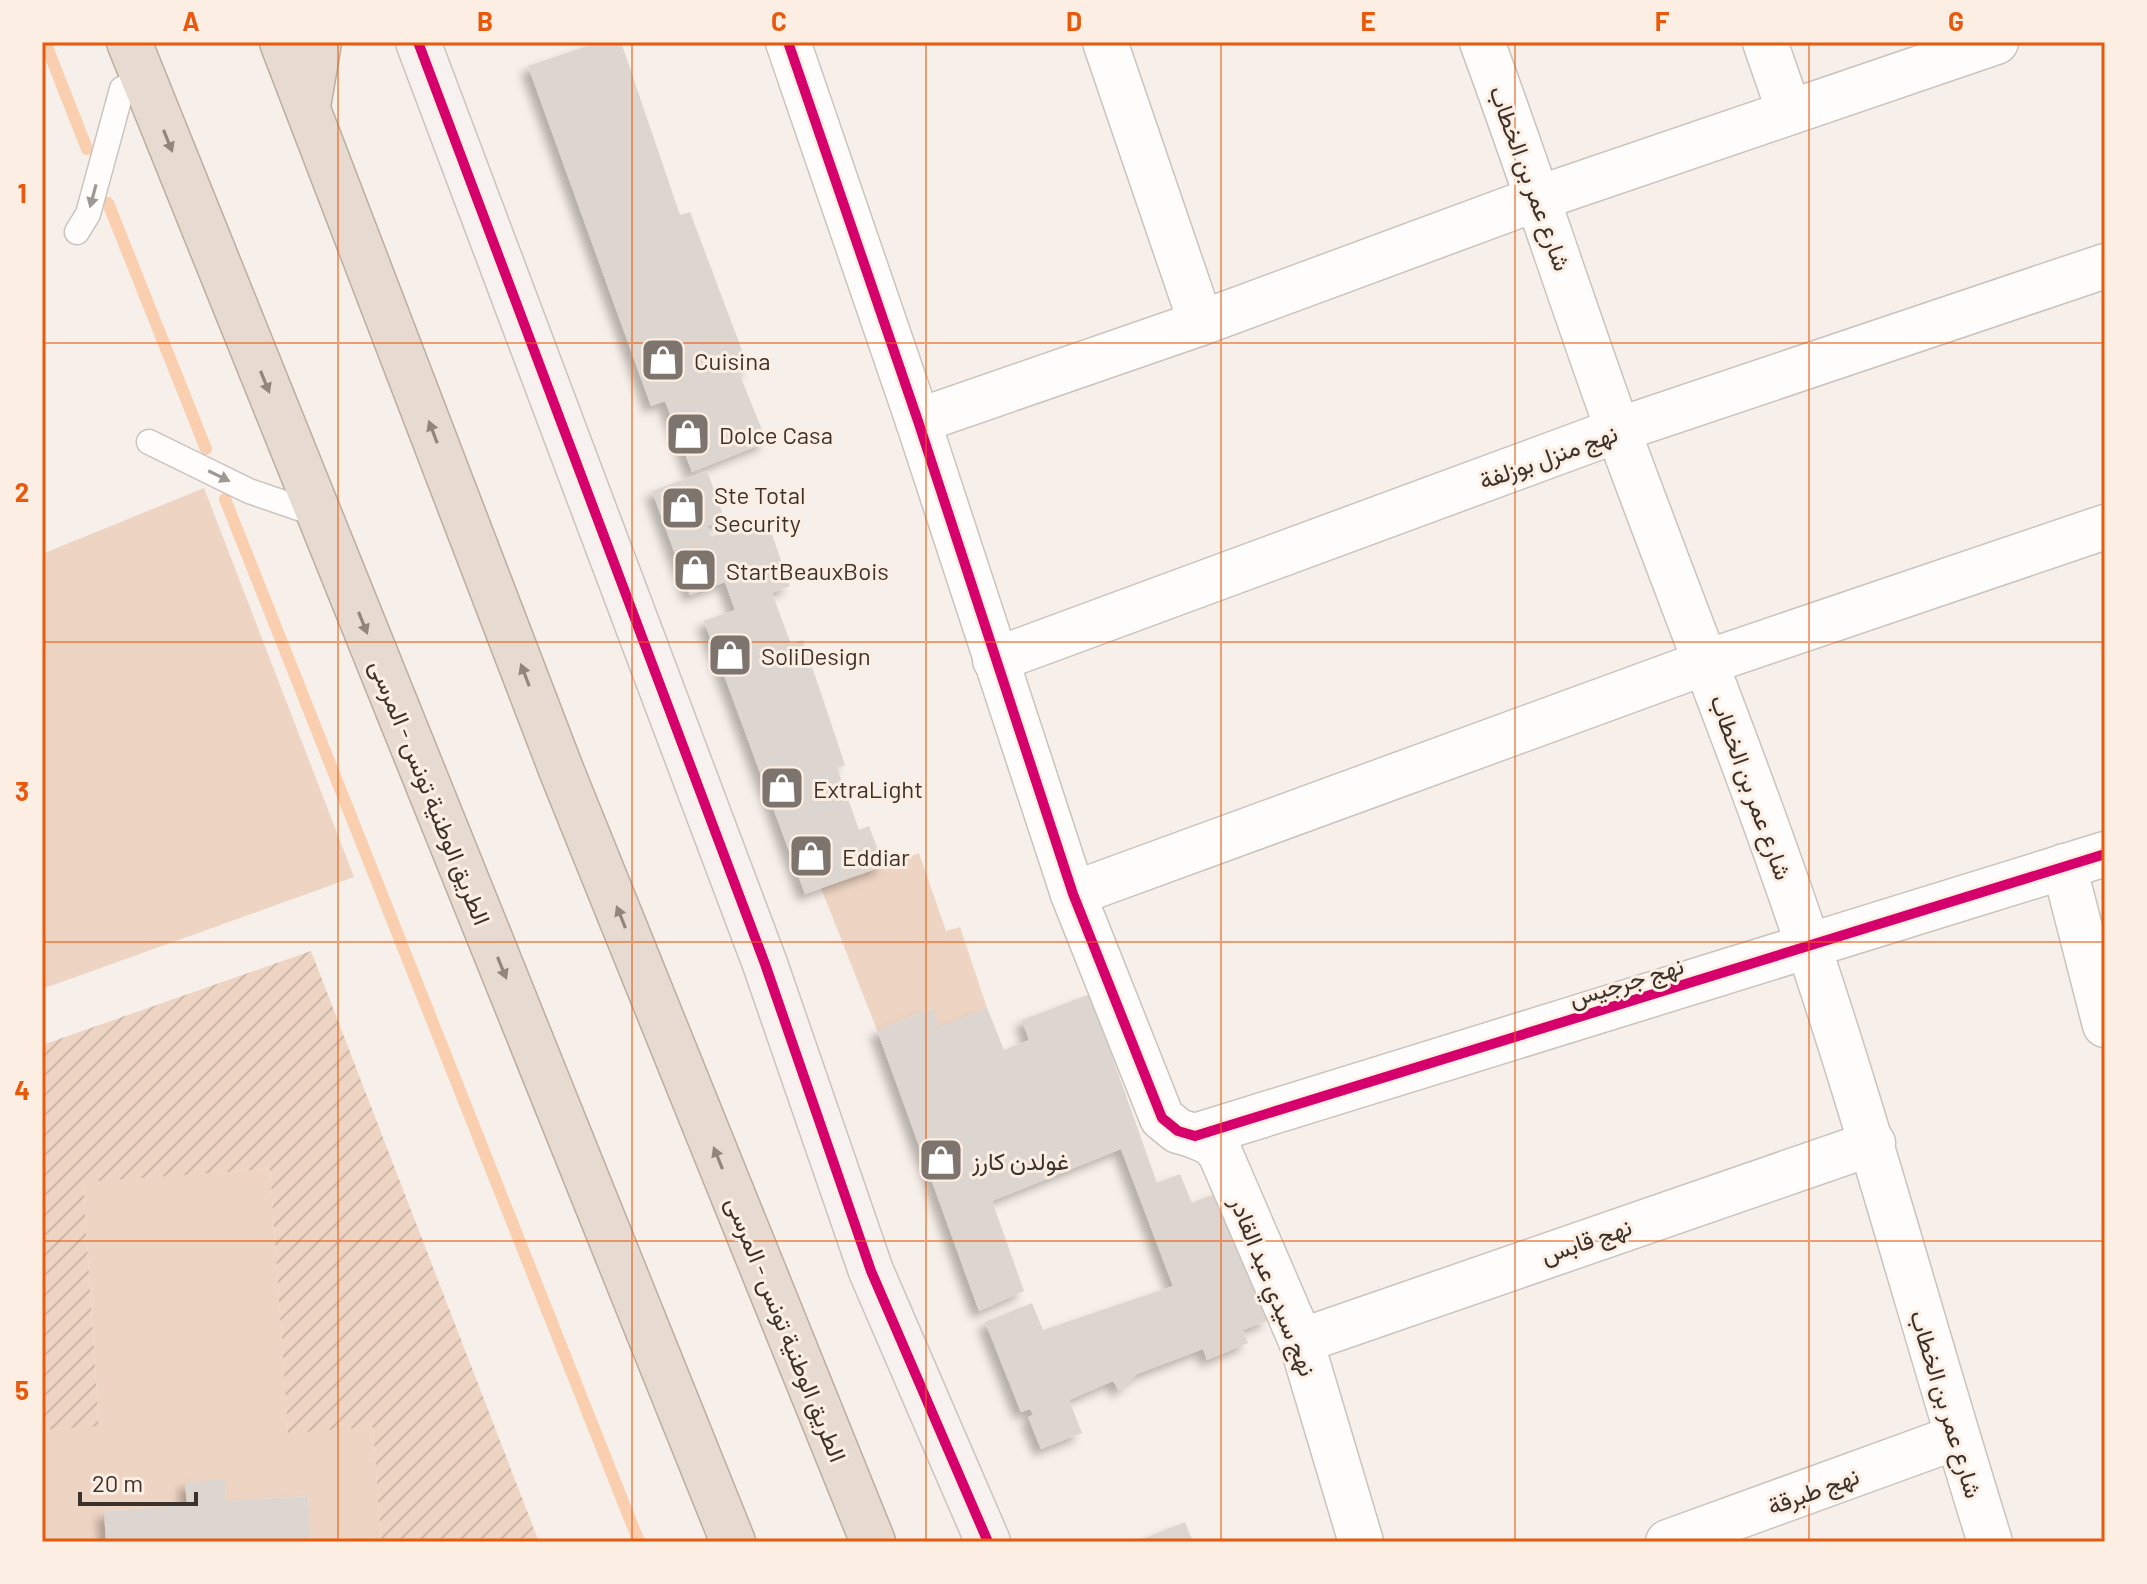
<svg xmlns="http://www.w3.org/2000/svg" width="2147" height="1584" viewBox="0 0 2147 1584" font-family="Barlow,Vazirmatn,sans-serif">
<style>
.grass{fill:#eed5c3}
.garden{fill:url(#garden-furrows)}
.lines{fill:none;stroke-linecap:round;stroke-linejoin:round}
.stream{stroke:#facfaf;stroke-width:12}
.building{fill:#ddd5cf;filter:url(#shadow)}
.lane-casing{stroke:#cbc3be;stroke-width:27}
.street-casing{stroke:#cbc3be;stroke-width:47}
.secondary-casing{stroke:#cbc3be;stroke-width:47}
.highway-casing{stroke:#bcada1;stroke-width:47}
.lane{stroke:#fefdfc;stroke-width:24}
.street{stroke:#fefdfc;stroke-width:44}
.secondary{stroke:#f7f2ef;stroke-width:44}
.highway{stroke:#e7dbd1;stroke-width:44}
.cycleway-casing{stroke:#fdeee3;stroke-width:15}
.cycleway{stroke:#d6006c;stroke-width:10}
.oneway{fill:#91867e}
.oneway2{fill:#9c9894}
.grid{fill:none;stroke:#e8590c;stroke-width:2;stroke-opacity:0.55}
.labels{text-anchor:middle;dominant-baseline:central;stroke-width:6;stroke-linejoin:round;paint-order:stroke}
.street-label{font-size:24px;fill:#3b322b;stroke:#fdeee3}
.poi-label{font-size:24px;fill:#3b322b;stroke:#fdeee3;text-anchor:start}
.neatline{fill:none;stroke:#e8590c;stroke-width:3}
.grid-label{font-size:26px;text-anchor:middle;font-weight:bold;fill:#e8590c}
</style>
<defs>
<pattern id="garden-furrows" width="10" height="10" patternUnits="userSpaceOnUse" patternTransform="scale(2)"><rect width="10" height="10" fill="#eed5c3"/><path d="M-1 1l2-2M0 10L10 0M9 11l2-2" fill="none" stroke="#cdb7a8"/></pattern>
<filter id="shadow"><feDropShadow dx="-7" dy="7" stdDeviation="4" flood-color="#0004"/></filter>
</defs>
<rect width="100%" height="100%" fill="#f7efe9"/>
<g class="grass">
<path d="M204,488L354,877L42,989V554Z"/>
<path d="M919,853L946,931L960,927L987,1008L940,1027L932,1008L877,1030L821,888Z"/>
<path d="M270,1169L288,1432L373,1427L381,1542H311L308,1496L226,1501L225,1480L186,1482L187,1505L105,1511L106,1542H42V1430L99,1425L83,1181Z"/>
</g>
<path class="garden" d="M311,951L539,1542H381L373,1427L288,1433L270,1169L83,1182L99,1426L42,1430V1045Z"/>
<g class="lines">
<g class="stream">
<path d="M45,42L87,149"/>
<path d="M108,203L206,449"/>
<path d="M225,499L639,1542"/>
</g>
</g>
<g class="building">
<path d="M599,42H621L680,215L690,212L749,369L739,373L767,442L692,472L665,401L651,406L528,66Z"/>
<path d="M707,471L725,520L707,526L711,537L766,517L790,586L772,593L791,644L803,640L845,765L837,768L859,830L869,826L884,866L805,894L704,621L735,610L725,582L690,595L652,491Z"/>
<path d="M1090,994L1157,1183L1180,1174L1192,1203L1219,1192L1269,1320L1243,1330L1248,1343L1207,1360L1203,1349L1137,1374L1119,1391L1113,1381L1069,1400L1082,1433L1041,1449L1028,1417L1033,1415L1030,1409L1021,1412L985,1322L1032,1303L1043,1330L1173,1286L1121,1149L992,1201L1024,1291L979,1311L877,1030L933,1008L940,1027L987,1008L1004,1050L1029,1040L1022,1020Z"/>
<path d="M225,1479L226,1501L308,1496L311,1542H106L104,1511L187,1505L185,1482Z"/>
<path d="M1185,1522L1193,1542H1135Z"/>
</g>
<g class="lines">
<g class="lane-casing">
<g id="lane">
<path d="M77,232L88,214L122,89L143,78"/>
<path d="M149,442L249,491L319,515"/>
</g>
</g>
<g class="street-casing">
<g id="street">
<path d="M788,42L918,421L1073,894L1162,1118L1178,1131L1195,1136L2105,854"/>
<path d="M1105,42L1201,323"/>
<path d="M1482,42C1530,172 1572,303 1619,433C1682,605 1751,774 1809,948C1875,1145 1928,1344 1990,1542"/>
<path d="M1765,42L1789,111"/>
<path d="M918,421L1201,323L1539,198L1996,42"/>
<path d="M995,660L1618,430L2105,266"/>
<path d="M2064,866L2105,1025"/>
<path d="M1073,894L1707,662L2105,527"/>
<path d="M1195,1136L1211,1143L1220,1153L1301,1341L1361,1542"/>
<path d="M1301,1341L1873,1143"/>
<path d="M1668,1542L1957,1437"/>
</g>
</g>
<g class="secondary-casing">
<path id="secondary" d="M418,42L765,964L871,1271L988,1542"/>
</g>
<g class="highway-casing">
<g id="highway">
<path d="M129,42L733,1542"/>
<path d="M282,42L562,772L873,1542"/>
<path d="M308,106L319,42"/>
</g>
</g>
<use href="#lane" class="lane"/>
<use href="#street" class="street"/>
<use href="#secondary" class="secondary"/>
<use href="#highway" class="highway"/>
<g class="cycleway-casing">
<g id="cycleway">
<path d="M418,42L765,964L871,1271L988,1542"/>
<path d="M788,42L918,421L1073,894L1162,1118L1178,1131L1195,1136L2105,854"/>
</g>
</g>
<use href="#cycleway" class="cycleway"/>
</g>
<defs><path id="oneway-solid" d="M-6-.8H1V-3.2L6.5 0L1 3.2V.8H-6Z" transform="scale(2)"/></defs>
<g class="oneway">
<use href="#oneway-solid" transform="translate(168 141) rotate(68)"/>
<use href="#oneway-solid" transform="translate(265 382) rotate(68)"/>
<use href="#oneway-solid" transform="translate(433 432) rotate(-111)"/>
<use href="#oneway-solid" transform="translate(363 623) rotate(68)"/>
<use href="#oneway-solid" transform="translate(525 675) rotate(-111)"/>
<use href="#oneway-solid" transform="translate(621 917) rotate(-112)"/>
<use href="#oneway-solid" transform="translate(502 968) rotate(68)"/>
<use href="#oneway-solid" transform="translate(718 1158) rotate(-112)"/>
</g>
<g class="oneway2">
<use href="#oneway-solid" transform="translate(93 196) rotate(105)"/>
<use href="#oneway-solid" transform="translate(219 476) rotate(26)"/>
</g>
<path class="grid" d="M338,42V1542M632,42V1542M926,42V1542M1221,42V1542M1515,42V1542M1809,42V1542M42,343H2105M42,642H2105M42,942H2105M42,1241H2105"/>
<defs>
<g id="shop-square" transform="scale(2.3)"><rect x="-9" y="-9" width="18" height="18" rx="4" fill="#7d746e" stroke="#fdeee3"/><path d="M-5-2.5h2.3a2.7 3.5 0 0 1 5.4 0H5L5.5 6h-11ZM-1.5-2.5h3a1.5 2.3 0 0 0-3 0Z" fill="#fff"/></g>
</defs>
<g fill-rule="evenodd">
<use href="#shop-square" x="663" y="360"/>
<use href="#shop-square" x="688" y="434"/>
<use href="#shop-square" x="683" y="508"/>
<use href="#shop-square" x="695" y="570"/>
<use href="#shop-square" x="730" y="655"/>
<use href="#shop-square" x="782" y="788"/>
<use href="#shop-square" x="811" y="856"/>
<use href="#shop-square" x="941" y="1160"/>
</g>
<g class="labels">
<g class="street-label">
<text transform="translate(1531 178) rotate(70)">شارع عمر بن الخطاب</text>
<text transform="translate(1548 456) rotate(-20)">نهج منزل بوزلفة</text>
<text transform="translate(1752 787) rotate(70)">شارع عمر بن الخطاب</text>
<text transform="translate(431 792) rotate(68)">الطريق الوطنية تونس - المرسى</text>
<text transform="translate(1626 981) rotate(-17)">نهج جرجيس</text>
<text transform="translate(1586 1240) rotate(-19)">نهج قابس</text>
<text transform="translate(1274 1286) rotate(68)">نهج سيدي عبد القادر</text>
<text transform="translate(787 1329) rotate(68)">الطريق الوطنية تونس - المرسى</text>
<text transform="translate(1947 1404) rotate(73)">شارع عمر بن الخطاب</text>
<text transform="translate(1813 1490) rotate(-20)">نهج طبرقة</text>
</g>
<g class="poi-label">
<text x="694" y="360">Cuisina</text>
<text x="719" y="434">Dolce Casa</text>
<text x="714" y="494">Ste Total<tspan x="714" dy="28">Security</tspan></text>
<text x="726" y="570">StartBeauxBois</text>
<text x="761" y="655">SoliDesign</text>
<text x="813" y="788">ExtraLight</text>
<text x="842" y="856">Eddiar</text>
<text x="972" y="1160">غولدن كارز</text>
</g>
</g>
<rect width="2147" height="1584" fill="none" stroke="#fdeee3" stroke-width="88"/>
<path d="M80 1492v12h116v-12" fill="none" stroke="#3b322b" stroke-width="4"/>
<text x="92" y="1492" font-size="24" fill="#3b322b" stroke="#fdeee3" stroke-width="6" paint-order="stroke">20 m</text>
<rect x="44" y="44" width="2059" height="1496" class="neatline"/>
<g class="grid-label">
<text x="191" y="31">A</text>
<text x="485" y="31">B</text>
<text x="779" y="31">C</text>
<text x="1074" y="31">D</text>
<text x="1368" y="31">E</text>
<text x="1662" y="31">F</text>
<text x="1956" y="31">G</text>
<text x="22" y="203">1</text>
<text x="22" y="502">2</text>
<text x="22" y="801">3</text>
<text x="22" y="1100">4</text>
<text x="22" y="1400">5</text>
</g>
</svg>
